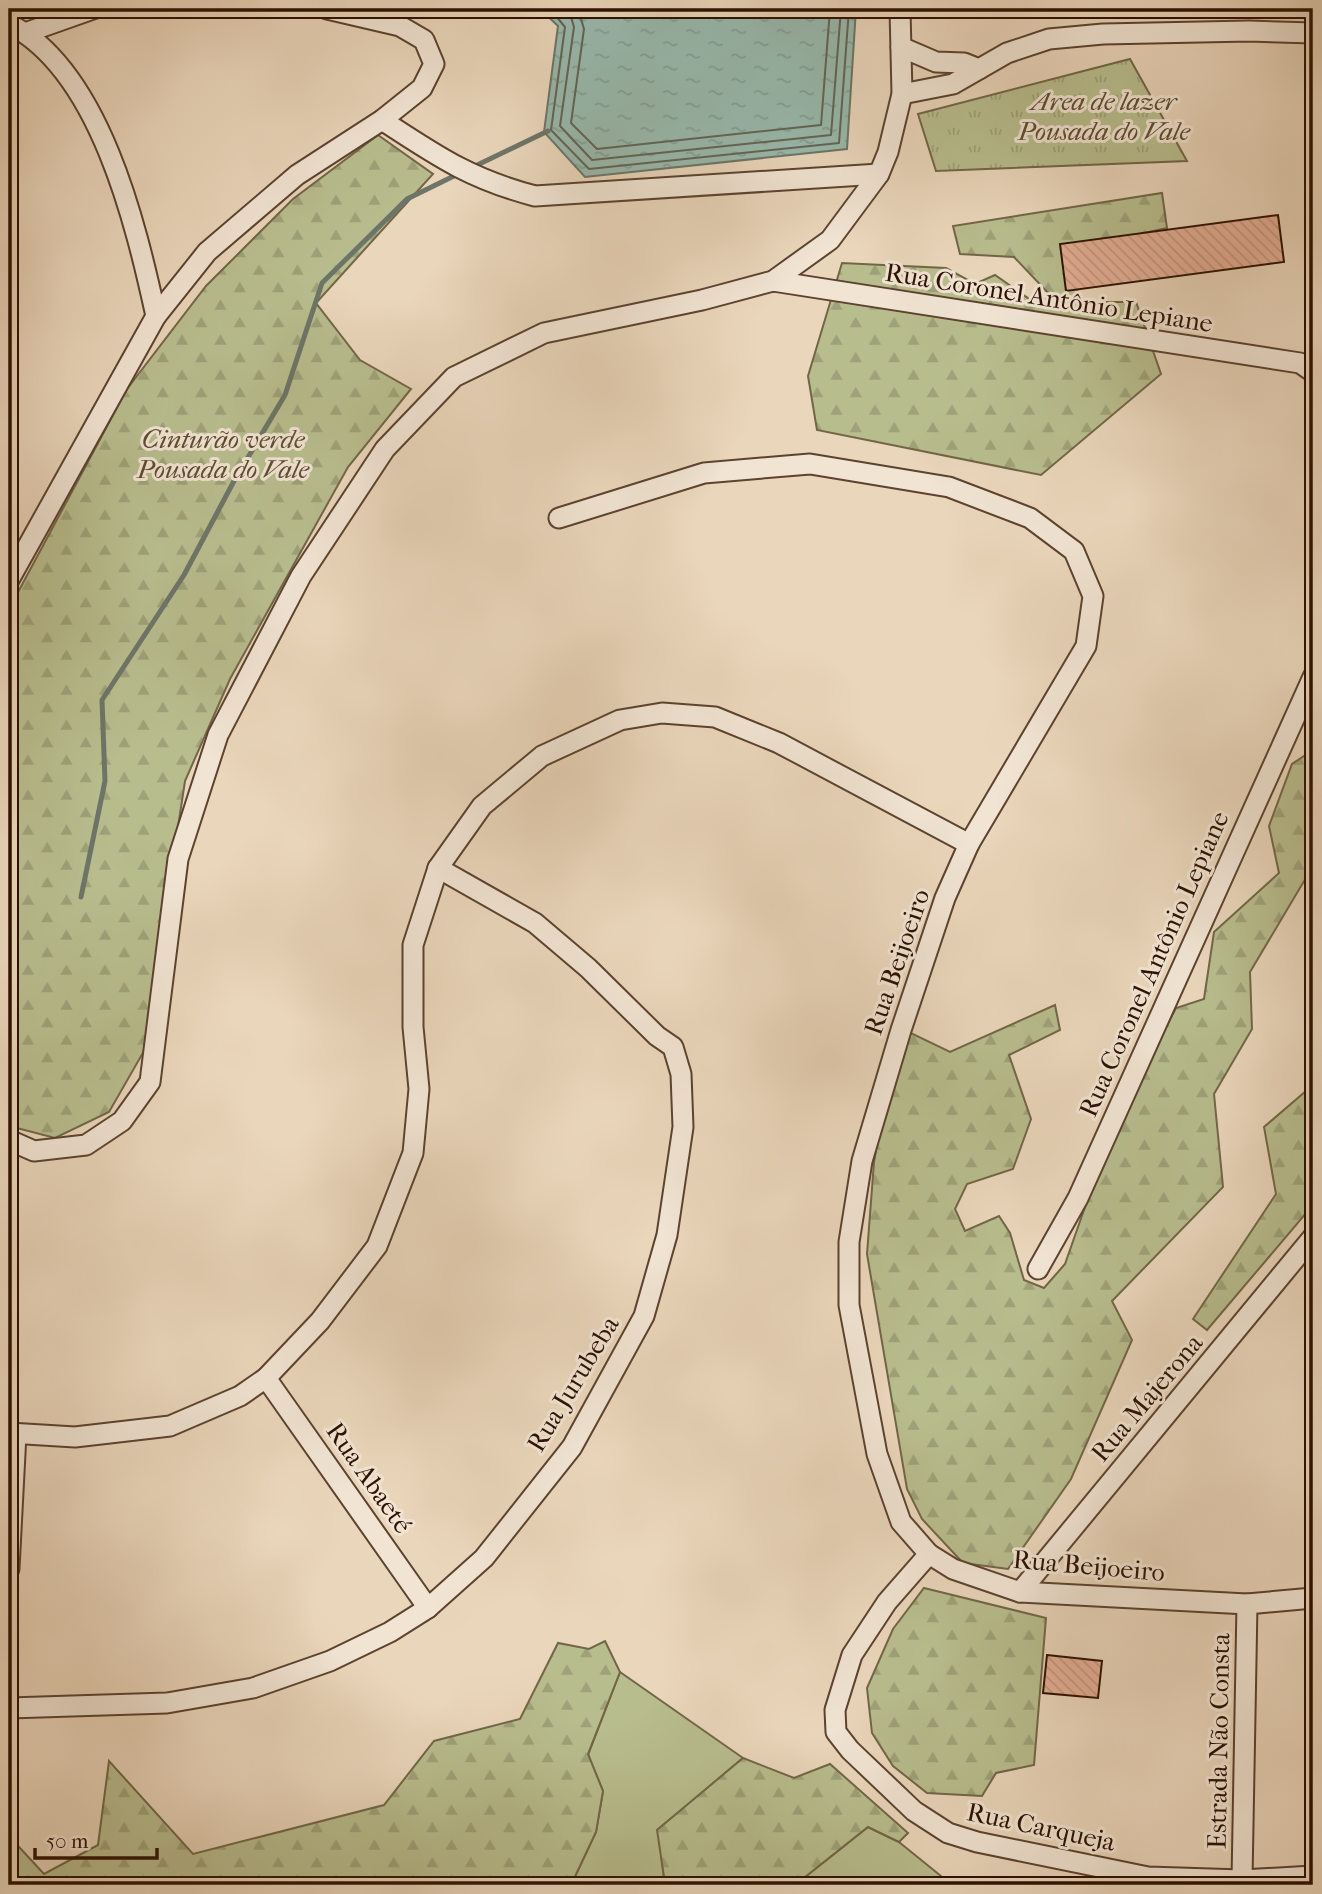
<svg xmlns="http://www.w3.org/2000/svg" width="1322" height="1894" viewBox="0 0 1322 1894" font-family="'IM FELL French Canon',serif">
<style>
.grass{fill:#b8bd8e;stroke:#726647;stroke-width:2}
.forest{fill:url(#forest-firs);stroke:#726647;stroke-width:2}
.park{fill:url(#park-tufts);stroke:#726647;stroke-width:2}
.water{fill:url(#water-ripples);stroke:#6d7568;stroke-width:2}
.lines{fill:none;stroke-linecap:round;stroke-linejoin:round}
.shore{stroke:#626456;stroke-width:2}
.stream{stroke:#6d7568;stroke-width:5}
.building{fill:url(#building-back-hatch);stroke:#2c1000;stroke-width:2}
.minor-casing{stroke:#5c422f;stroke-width:23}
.minor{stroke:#f1e4d3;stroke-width:19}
.labels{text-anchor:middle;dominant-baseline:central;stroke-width:6;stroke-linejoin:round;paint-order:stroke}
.park-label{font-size:26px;font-style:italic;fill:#5d4d32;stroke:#f1e4d3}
.street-label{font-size:26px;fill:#2c1000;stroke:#f1e4d3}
</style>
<defs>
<pattern id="forest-firs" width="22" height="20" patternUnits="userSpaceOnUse" patternTransform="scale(1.75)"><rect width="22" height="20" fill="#b8bd8e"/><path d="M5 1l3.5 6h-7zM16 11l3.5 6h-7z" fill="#9ea179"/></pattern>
<pattern id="park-tufts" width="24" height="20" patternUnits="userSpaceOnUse" patternTransform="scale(1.75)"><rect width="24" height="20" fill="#b8bd8e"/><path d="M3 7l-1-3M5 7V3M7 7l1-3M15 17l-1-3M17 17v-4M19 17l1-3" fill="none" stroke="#9ea179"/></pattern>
<pattern id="water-ripples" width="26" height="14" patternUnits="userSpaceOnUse" patternTransform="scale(1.75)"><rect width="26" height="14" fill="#98b9ad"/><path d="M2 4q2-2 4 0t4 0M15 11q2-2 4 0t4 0" fill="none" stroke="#839e93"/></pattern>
<pattern id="building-back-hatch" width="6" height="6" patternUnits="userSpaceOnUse" patternTransform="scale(1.75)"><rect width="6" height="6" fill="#e5af96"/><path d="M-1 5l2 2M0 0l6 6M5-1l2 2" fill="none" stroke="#c59680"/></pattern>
</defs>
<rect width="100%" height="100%" fill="#ead6bb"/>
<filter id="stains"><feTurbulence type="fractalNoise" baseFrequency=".00286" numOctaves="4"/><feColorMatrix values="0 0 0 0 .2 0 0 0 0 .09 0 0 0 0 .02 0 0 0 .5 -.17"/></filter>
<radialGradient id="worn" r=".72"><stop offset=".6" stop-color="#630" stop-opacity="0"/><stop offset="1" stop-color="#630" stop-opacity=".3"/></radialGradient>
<g class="grass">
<path d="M620,1672L743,1758L658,1830L664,1877L672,1885H571L596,1832L603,1791L588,1755Z"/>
<path d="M868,1827L899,1842L941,1876L938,1885H795Z"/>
</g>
<g class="forest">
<path d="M378,135L433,174L316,303L360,360L411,389L348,467L230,679L185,781L144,1051L109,1112L55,1138L9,1126V609L127,389L206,286L293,199Z"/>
<path d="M1162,193L1167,228L1062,251L1082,302H1136L1161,374L1041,475L817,430L808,376L842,263L946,268L975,284L995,275L1035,303L1051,296L1014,257L960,254L953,226Z"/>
<path d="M1313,750V866L1250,972L1252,1029L1214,1094L1223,1187L1112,1301L1132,1340L1071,1479L1008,1569L963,1563L922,1519L907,1489L867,1254L874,1162L885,1099L911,1033L950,1052L1055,1005L1060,1030L1009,1055L1031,1119L1013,1169L967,1184L955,1209L965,1231L999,1216L1010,1233L1024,1280L1044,1288L1065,1264L1111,1133L1176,1008L1204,999L1214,932L1279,873L1269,826L1292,764Z"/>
<path d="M1313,1085V1205L1207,1330L1193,1319L1276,1194L1264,1127Z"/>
<path d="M924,1588L1046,1618L1034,1765L996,1773L982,1796L927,1793L893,1766L872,1733L867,1688L893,1629Z"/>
<path d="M605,1641L620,1672L588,1754L603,1791L596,1832L571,1885H9V1836L44,1874L98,1845L109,1761L193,1854L384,1805L434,1741L520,1719L558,1643L589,1649Z"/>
<path d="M743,1758L794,1778L830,1764L908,1833L899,1842L868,1827L795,1885H672L664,1877L657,1830Z"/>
</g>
<path class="park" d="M1130,59L1187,161L936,171L918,114Z"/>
<path class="water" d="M540,9H856L847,149L585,177L544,132L558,26Z"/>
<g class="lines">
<g class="shore">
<path d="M550,9L565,27L551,130L589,169L839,143L849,9"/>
<path d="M563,9L571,17L574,27L560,126L592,160L831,135L841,9"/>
<path d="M578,9L584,29L571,123L597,149L821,125L830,9"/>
</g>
<g class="stream">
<path d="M471,168L548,131"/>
<path d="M81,897L105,781L102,700L184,575L234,481L285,395L322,283L407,199L460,173"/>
</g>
</g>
<g class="building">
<path d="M1278,215L1284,262L1066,291L1060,244Z"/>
<path d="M1047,1655L1102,1661L1098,1698L1043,1693Z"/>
</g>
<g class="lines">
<g class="minor-casing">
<g id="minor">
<path d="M9,24C100,70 136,225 156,316L9,580"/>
<path d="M25,33L93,9"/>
<path d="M901,47L936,62L964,63L979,69"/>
<path d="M902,94L953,84L1007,53L1049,39L1103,34L1249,31L1313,33"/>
<path d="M382,120C437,156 470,179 535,196L879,174"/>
<path d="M773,281L1300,363L1313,372"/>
<path d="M156,316L207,252L297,175L382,120L422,88L434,64L424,40L400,26L327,9"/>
<path d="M559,518L704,473L810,464L949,487L1030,518L1074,551L1093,596L1086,646L969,844L945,898L901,1030L862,1161L849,1242V1305L877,1454L901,1522L929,1554L953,1569L1020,1592L1247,1604L1313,1598"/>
<path d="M9,1140L34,1151L86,1145L122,1121L150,1082L178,859L218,735L301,576L385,449L454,377L544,333L702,300L773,281L830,240L879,174L888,152L902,94L900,9"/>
<path d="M1038,1269L1078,1198L1313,677"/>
<path d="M266,1378L428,1608"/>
<path d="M9,1433L75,1437L170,1426L240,1396L266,1378L320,1321L377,1246L413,1153L419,1089L413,1027V945L438,868L482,806L542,756L620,720L662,713L715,717L779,743L969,844"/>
<path d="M929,1554L887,1602L852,1655L835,1710L836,1732L850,1750L914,1811L948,1833L977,1842L1148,1877L1242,1880L1313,1876"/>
<path d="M9,1569L16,1434"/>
<path d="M1020,1592L1313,1237"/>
<path d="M9,1708L167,1703L253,1688L330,1661L390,1632L428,1608L484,1558L572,1447L644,1316L667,1235L683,1127L681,1074L673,1047L657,1036L588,968L535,923L438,868"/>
<path d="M1242,1880L1247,1604"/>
</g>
</g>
<use href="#minor" class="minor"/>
</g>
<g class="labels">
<g class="park-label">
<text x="1104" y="101">Area de lazer<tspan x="1104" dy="30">Pousada do Vale</tspan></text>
<text x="223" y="439">Cinturão verde<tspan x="223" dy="30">Pousada do Vale</tspan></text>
</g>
<g class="street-label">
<text transform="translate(1049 298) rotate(9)">Rua Coronel Antônio Lepiane</text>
<text transform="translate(897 962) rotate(-71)">Rua Beijoeiro</text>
<text transform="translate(1154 964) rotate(-66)">Rua Coronel Antônio Lepiane</text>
<text transform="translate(573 1384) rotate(-59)">Rua Jurubeba</text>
<text transform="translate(1147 1398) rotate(-50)">Rua Majerona</text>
<text transform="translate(369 1478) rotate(55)">Rua Abaeté</text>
<text transform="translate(1089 1566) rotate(5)">Rua Beijoeiro</text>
<text transform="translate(1219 1741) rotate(-89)">Estrada Não Consta</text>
<text transform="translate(1041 1827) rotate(12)">Rua Carqueja</text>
</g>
</g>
<rect width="1322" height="1894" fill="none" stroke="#ead6bb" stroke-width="35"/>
<rect x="10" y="10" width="1301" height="1873" fill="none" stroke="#2c1000" stroke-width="3.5"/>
<rect x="18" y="18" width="1287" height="1859" fill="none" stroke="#2c1000" stroke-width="2"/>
<path d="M35 1848v10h122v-10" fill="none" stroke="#2c1000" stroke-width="3.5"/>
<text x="46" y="1848" font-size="21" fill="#2c1000" stroke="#f1e4d3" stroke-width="5" paint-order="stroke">50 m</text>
<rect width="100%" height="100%" filter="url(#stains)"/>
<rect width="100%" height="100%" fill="url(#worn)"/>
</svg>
